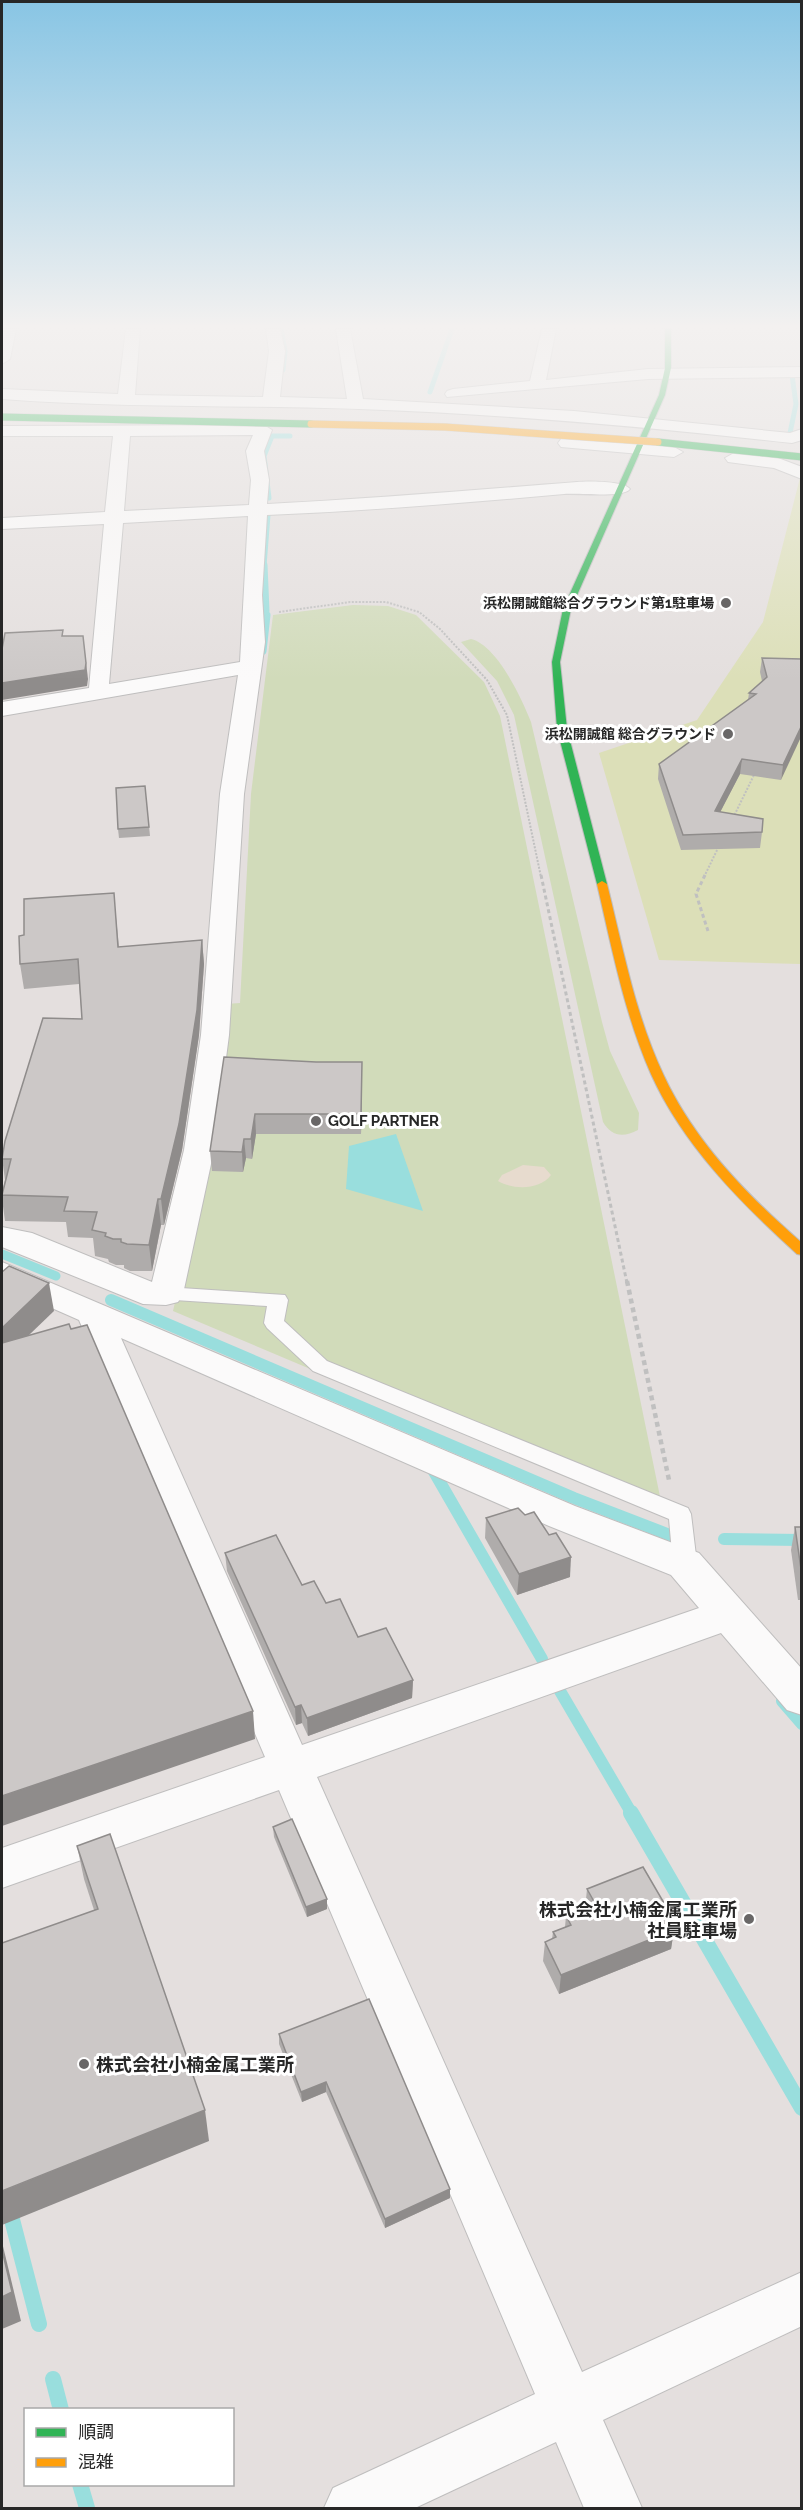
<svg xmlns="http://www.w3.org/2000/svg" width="803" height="2510" viewBox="0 0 803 2510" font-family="Raleway,'Noto Sans JP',sans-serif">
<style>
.green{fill:#d1dbba}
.sand{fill:#e7dbce}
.pitch{fill:#dcdfb8}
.water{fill:#99dedd}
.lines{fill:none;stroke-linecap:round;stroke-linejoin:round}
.stream-far4{stroke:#99dedd;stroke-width:5}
.stream-far3{stroke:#99dedd;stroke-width:7}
.stream-far2{stroke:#99dedd;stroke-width:9}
.stream-far1{stroke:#99dedd;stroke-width:12}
.stream{stroke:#99dedd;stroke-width:16}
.lane-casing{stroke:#bfbebe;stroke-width:2}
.street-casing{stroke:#bfbebe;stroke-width:2}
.fast-casing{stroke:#bfbebe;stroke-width:2}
.slow-casing{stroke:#bfbebe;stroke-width:2}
.path-far2{stroke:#c0c0c0;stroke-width:2;stroke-dasharray:2 1.5;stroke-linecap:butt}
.path-far1{stroke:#c0c0c0;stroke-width:3;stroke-dasharray:4 3;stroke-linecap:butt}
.path{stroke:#c0c0c0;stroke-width:4.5;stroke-dasharray:5 4;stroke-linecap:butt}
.lane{fill:#fbfafa;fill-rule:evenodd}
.street{fill:#fbfafa;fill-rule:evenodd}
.fast{fill:#30b455;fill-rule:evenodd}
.slow{fill:#ff9f0a;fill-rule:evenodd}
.fast-bridge-casing{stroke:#bebcbc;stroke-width:8;stroke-linecap:butt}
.slow-bridge-casing{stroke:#bebcbc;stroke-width:8;stroke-linecap:butt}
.fast-bridge{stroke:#30b455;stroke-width:7}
.slow-bridge{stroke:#ff9f0a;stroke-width:7}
.wall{fill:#afacab}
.shaded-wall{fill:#8f8c8b}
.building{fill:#ccc8c7;stroke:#8f8c8b;stroke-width:1.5}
.poi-dot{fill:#696767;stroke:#fff;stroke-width:2}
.labels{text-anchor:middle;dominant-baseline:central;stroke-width:6;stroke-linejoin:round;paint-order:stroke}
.far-poi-label{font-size:14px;font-weight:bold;fill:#272727;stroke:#fff;text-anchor:end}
.poi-label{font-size:15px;font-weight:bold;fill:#272727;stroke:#fff;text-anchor:start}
.near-poi-label{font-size:18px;font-weight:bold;fill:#272727;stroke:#fff;text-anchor:end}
</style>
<rect width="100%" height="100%" fill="#e4dfde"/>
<g class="green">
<path d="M353,605L388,606L416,615L484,682L500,716L664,1516L583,1484L173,1311L200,1193L226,1004L240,1003L251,794L273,615Z"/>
<path d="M471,639C497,645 522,699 531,722L602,1022L610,1051L639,1113L638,1130C623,1138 611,1136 603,1122L514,715L497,681L461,642Z"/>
</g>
<path class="sand" d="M523,1165L544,1167L551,1175C540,1190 513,1190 498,1181L502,1175Z"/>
<path class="pitch" d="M800,478L801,964L659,960L599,753L697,720L763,622Z"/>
<path class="water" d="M396,1134L423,1211L346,1189L349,1146Z"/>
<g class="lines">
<g class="stream-far4">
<path d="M281,329L285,351L283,370"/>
<path d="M430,392L452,329"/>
<path d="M790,433L796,404L792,375"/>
<path d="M269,498L264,456L272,436H290"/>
<path d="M264,566L268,515"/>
</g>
<g class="stream-far3">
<path d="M264,565L266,611"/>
<path d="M263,651L267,615"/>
</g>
<path class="stream-far2" d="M2,1254L56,1276"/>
<g class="stream-far1">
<path d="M111,1300L574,1498L675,1537"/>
<path d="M433,1470L542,1659"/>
<path d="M724,1539L802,1540"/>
<path d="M560,1691L632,1814"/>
<path d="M782,1701L802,1724"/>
</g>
<g class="stream">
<path d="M631,1813L802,2108"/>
<path d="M9,2208L39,2324"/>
<path d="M53,2379L61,2410"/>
<path d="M80,2484L87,2508"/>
</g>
<g class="lane-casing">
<path id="lane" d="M166,1287L285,1295L288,1300L284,1321L327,1361L688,1508L691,1514L697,1564L693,1570L685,1573L677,1570L673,1564L669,1519L313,1371L267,1328L264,1323L267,1306L159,1299L156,1294L159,1289Z"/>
</g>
<g class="street-casing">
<g id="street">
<path d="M2,329H16L10,359L2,364Z"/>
<path d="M126,329H140L135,395L263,397L269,351L266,329H280L285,351L280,397L347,399L336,329H350L363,399L574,411L790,433L802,429V440L792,443C648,427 504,414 359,409C240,405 120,408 2,399V389L118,394Z"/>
<path d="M542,329H556L546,380L648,369L802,367V377L648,379L447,397L445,394L447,391L453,389L530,381Z"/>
<path d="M264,425L272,430L264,451L269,480L267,504C371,499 474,490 577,482C588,481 624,481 630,489C624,498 577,493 564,494C465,503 366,511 267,515L262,595L265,642L244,794L229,1035L214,1150L183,1294L178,1302L166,1305L143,1304L2,1247V1227L32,1233L152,1282L184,1150L201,1035L220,794L238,675L2,716V702L89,688L104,524L2,529V518L105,512L113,436H2V426ZM253,435L246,451L251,480L249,505L124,511L130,436ZM248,516L240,662L109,684L123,523Z"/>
<path d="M567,438L674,447L683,452L674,457L561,447L558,443L561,439Z"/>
<path d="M734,453L778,458L802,467V479L774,468L728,462L725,458Z"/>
<path d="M2,1262L575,1506L699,1553L802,1669V1715L787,1710L721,1633L317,1777L582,2372L802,2272V2326L603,2420L642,2508H584L556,2442L415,2508H324L333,2488L535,2394L279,1790L2,1888V1848L265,1757L79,1320L2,1286ZM121,1338L549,1526L671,1575L699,1608L302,1745Z"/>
</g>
</g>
<g class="fast-casing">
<path id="fast" d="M665,329H671V368L665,395L571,609L560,662L567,729L607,884L602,887L597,884L557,729L552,662L563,609L659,395L665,368Z"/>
</g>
<g class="slow-casing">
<path id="slow" d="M602,881L607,884C623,948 635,1015 664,1076C695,1142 747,1195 802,1243V1255L797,1254C740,1202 683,1145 651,1074C624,1013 612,948 597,884Z"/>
</g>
<g class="path-far2">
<path d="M279,612L350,602H386L419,612L440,629L487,680L507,715L541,877"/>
<path d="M733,818L755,773"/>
<path d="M704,877L719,846"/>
</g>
<g class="path-far1">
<path d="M541,875L627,1283"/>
<path d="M705,875L696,894L708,931"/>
</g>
<path class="path" d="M627,1281L669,1480"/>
<use href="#lane" class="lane"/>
<use href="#street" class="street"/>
<use href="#fast" class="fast"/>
<use href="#slow" class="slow"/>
<g class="fast-bridge-casing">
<g id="fast-bridge">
<path d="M2,417L311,424"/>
<path d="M658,442L802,457"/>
</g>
</g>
<g class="slow-bridge-casing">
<path id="slow-bridge" d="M311,424L445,427L658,442"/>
</g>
<use href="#fast-bridge" class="fast-bridge"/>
<use href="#slow-bridge" class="slow-bridge"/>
</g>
<g class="wall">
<path d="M762,658L801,659L781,780L740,774L720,812L762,832L760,848L681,850L658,779L659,764L748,700L749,693L762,681L760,672Z"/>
<path d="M145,786L150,836L119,838L118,829Z"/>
<path d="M116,917L119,947L202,940L204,964L199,1035L182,1150L164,1225H161L152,1271H130L124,1268V1265H116L109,1262L108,1259L95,1256L93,1238L68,1237L66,1222L5,1221L2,1199V1192L5,1180L2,1158L82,1019L79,984L24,989L20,964Z"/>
<path d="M316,1062H362L361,1134H256L252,1159L246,1158L243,1172L212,1171L210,1151Z"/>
<path d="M486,1518L570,1577L517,1595L485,1538Z"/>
<path d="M795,1527H801V1600H798L791,1550Z"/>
<path d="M225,1553L302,1585L326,1603L358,1637L413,1680L412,1698L308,1736L302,1723L296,1725L227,1571Z"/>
<path d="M273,1827L327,1899V1909L307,1917L274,1837Z"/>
<path d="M77,1846L209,2141L94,1910L84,1879Z"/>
<path d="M587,1889L664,1903L663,1909L674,1930L671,1949L559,1994L543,1961L545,1942L552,1939L553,1932L565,1927L566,1916L585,1909Z"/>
<path d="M279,2034L450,2189V2198L385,2228L326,2092L302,2102L279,2044Z"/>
</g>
<g class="shaded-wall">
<path d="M83,636L88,679L87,686L2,700V683Z"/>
<path d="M801,727V737L781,780L783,765Z"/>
<path d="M742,759L740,774L713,826L715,811Z"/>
<path d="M202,940L204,964L199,1035L182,1150L164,1225L161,1199Z"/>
<path d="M362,1062V1081L361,1134V1114Z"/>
<path d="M255,1114L256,1134L252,1159L251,1139Z"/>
<path d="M244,1139L246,1158L243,1172L242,1152Z"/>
<path d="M158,1199L161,1225L152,1271L149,1245Z"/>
<path d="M49,1283L54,1311L2,1361V1328Z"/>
<path d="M571,1557L570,1577L517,1595L519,1574Z"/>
<path d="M413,1680L412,1698L308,1736L307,1718Z"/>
<path d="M301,1705L302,1723L296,1725L295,1707Z"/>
<path d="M253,1711L255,1739L2,1826V1796Z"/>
<path d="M327,1899V1909L307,1917L306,1907Z"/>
<path d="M674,1930L671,1949L559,1994L561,1975Z"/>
<path d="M326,2082V2092L302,2102L301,2092Z"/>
<path d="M205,2110L209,2141L2,2225V2191Z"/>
<path d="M450,2189V2198L385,2228V2219Z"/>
<path d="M2,2242L21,2321L2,2329Z"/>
</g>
<g class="building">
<path d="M63,630L62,636H83L86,663L85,670L2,683V649L5,633Z"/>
<path d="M762,658L801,659V727L783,765L742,759L715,811L763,819L762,832L683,835L659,764L756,694L749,693L767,677Z"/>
<path d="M145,786L149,827L118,829L116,788Z"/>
<path d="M114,893L118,947L202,940L197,1010L179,1124L161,1199H158L149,1245L127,1244L121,1242V1239H113L105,1236L106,1233L92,1230L97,1212L64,1211L68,1197L2,1195L11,1159H2L5,1141L43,1018L82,1019L78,959L20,964L19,936L24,935V899Z"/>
<path d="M224,1057L316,1062H362L361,1114H255L251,1139H244L242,1152L210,1151Z"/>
<path d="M9,1266L49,1283L2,1328V1272Z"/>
<path d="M69,1324L71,1329L87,1325L253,1711L2,1796V1343Z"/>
<path d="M518,1508L525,1515L534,1512L549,1535L556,1533L571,1557L519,1574L486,1518Z"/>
<path d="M795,1527H801V1569Z"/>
<path d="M276,1535L302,1585L314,1581L326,1603L340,1599L358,1637L386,1628L413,1680L307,1718L301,1705L295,1707L225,1553Z"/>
<path d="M292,1819L327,1899L306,1907L273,1827Z"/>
<path d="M110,1834L205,2110L2,2191V1943L98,1909L77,1846Z"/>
<path d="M643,1867L664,1903L660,1905L674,1930L561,1975L545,1942L556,1937L553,1932L571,1925L566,1916L596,1905L587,1889Z"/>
<path d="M369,1999L450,2189L385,2219L326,2082L301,2092L279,2034Z"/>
<path d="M2,2250L12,2292L2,2297Z"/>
</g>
<linearGradient id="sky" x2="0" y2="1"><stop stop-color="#88c5e4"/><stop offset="0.48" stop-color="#f3f1f0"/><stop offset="1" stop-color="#f3f1f0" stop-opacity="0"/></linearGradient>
<rect width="803" height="680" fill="url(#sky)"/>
<g class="poi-dot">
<circle cx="726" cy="603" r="6"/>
<circle cx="728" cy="734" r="6"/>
<circle cx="316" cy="1121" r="6"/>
<circle cx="749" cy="1919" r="6"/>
<circle cx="84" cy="2064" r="6"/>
</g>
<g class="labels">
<g class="far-poi-label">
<text x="714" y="603">浜松開誠館総合グラウンド第1駐車場</text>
<text x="716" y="734">浜松開誠館 総合グラウンド</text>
</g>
<g class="poi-label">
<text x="328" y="1121">GOLF PARTNER</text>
</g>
<g class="near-poi-label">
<text x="737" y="1909">株式会社小楠金属工業所<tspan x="737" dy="21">社員駐車場</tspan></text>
<text x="96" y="2064" text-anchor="start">株式会社小楠金属工業所</text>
</g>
</g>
<rect width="803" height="2510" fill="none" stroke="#272727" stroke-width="6"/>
<rect x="24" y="2408" width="210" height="78" fill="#ffffff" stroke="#a9a9a9" stroke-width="1.5"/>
<rect x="36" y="2428" width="30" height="9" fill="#30b455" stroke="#a9a9a9" stroke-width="1.5"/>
<text x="78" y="2438" font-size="18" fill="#272727">順調</text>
<rect x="36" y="2458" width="30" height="9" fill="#ff9f0a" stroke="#a9a9a9" stroke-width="1.5"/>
<text x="78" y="2468" font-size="18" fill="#272727">混雑</text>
</svg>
